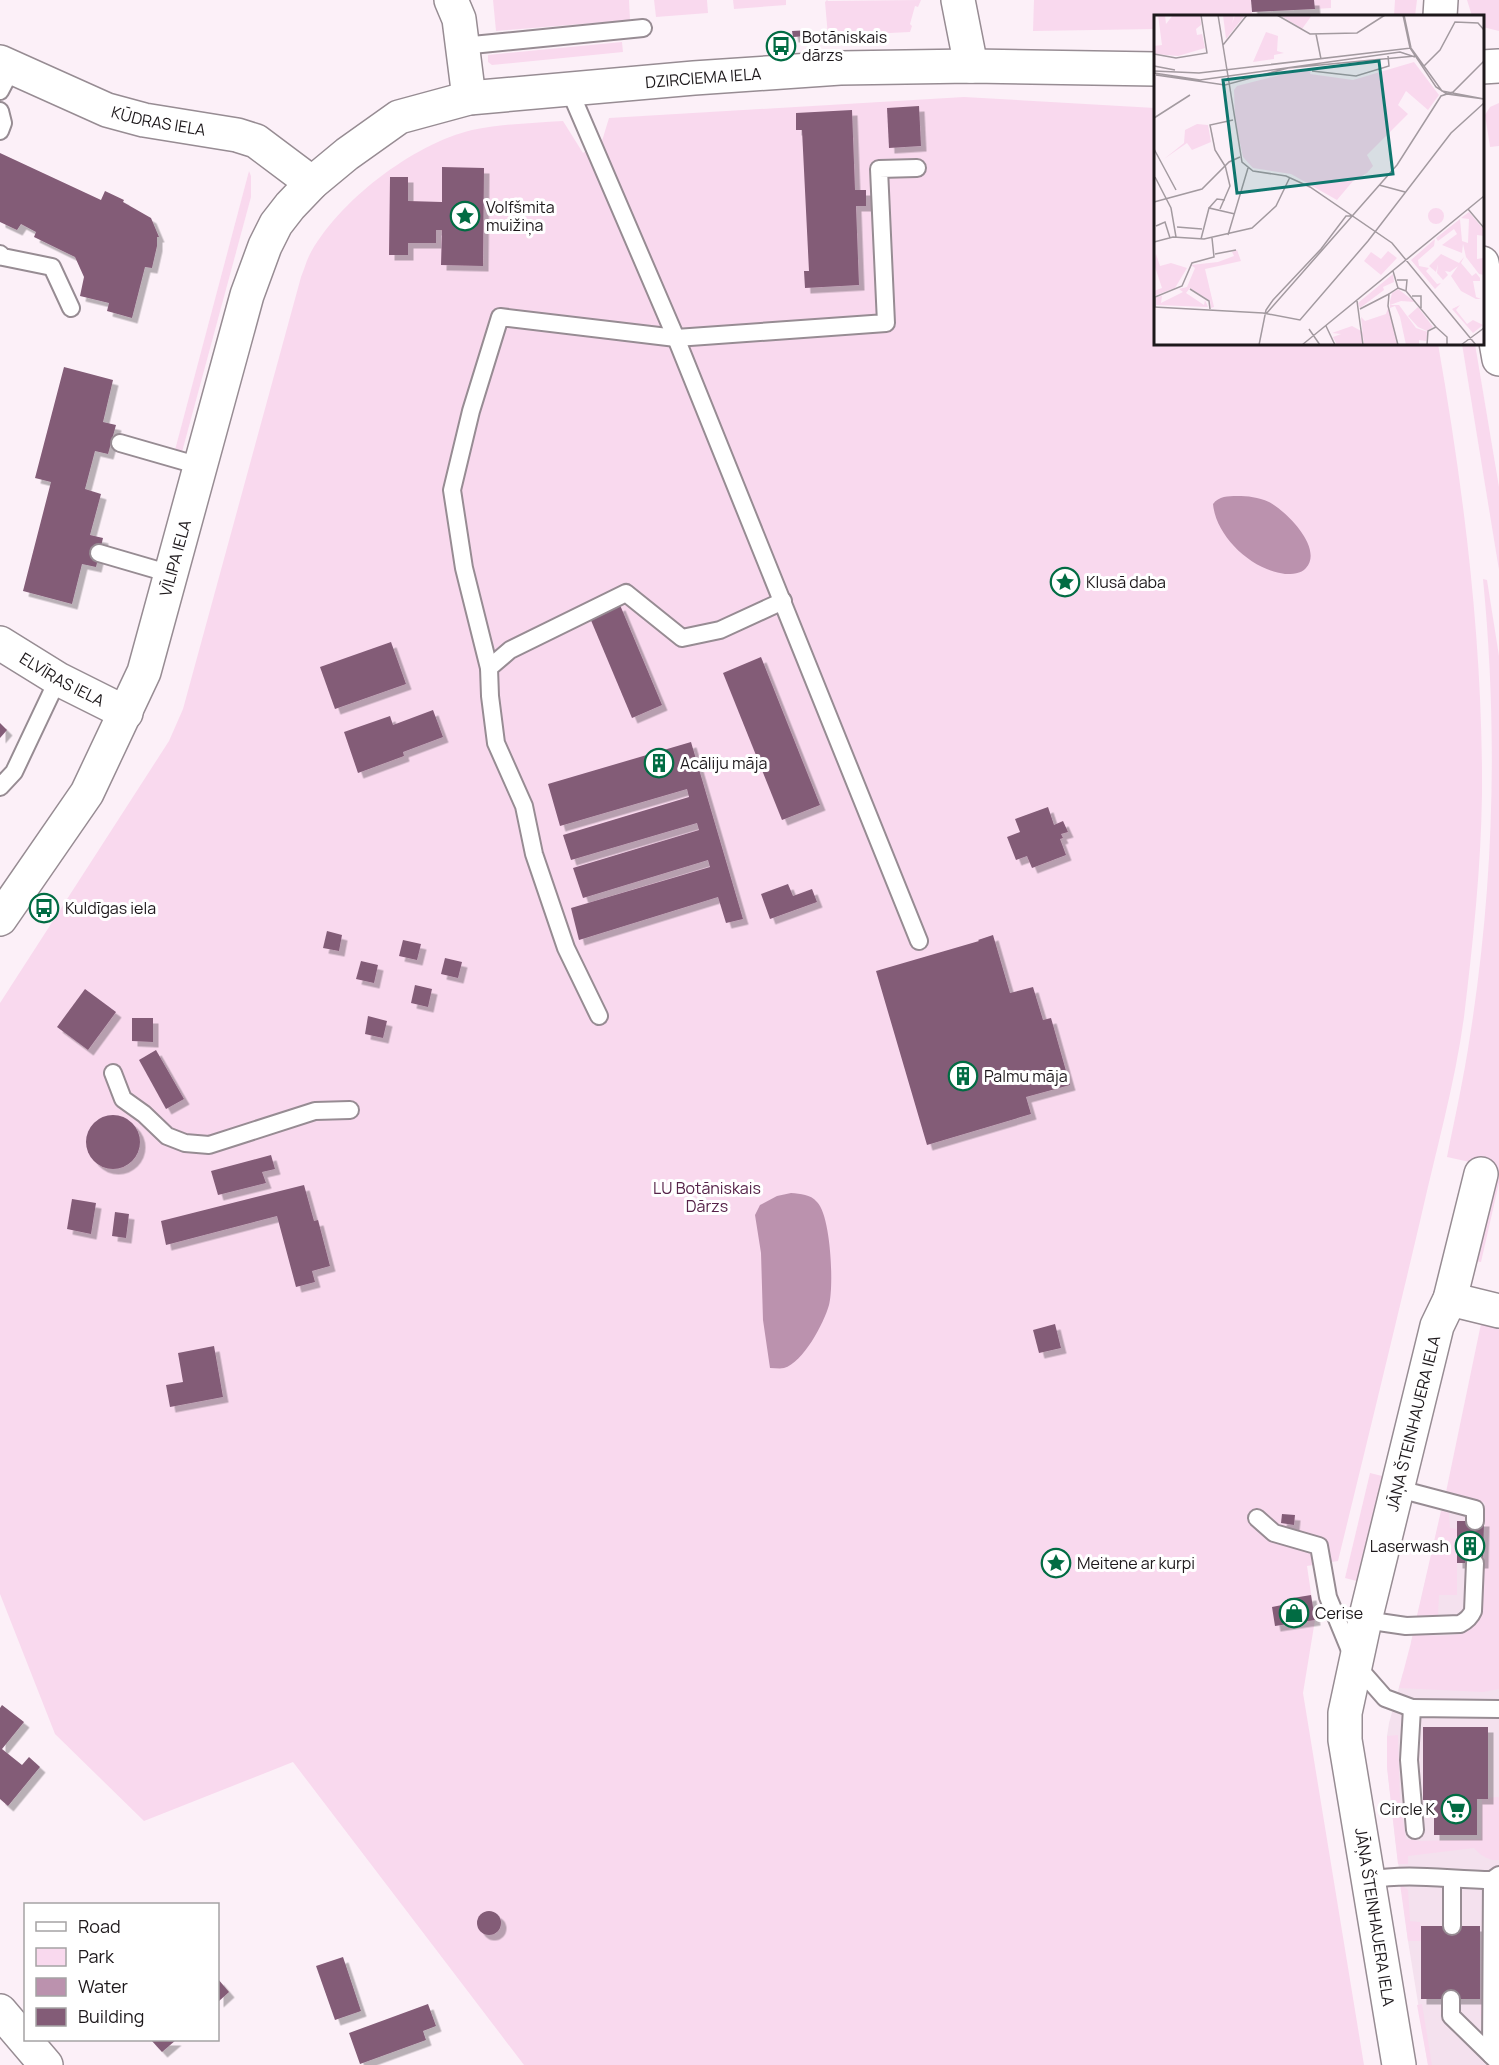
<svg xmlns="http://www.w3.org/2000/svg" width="1499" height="2065" viewBox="0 0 1499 2065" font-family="Manrope,sans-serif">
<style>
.built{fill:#f4e1ee}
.green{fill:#f9d9ee}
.water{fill:#bb92ae}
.building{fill:#835c77;filter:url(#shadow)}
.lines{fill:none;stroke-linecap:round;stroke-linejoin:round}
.service-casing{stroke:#978c93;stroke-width:20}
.minor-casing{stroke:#978c93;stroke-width:36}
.tertiary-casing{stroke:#978c93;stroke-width:36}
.secondary-casing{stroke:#978c93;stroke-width:36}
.service{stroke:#fff;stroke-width:16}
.minor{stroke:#fff;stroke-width:33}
.tertiary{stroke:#fff;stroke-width:33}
.secondary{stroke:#fff;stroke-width:33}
.labels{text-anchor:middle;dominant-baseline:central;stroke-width:6;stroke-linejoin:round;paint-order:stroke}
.poi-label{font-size:16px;fill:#1d181b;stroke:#fff;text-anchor:start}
.street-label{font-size:16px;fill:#1d181b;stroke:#fff}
.park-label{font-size:16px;fill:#562349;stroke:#fff}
.inset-road{fill:none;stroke:#a39aa0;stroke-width:1.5}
.view{fill:#0f766e;fill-opacity:0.15;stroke:#0f766e;stroke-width:3}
.inset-edge{fill:none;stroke:#1d181b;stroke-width:3}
</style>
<defs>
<filter id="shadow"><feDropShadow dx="5.5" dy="5.5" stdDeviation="0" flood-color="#0004"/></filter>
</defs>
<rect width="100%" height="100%" fill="#fcf0f8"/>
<g class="built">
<path d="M1446,1492L1485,1503V1642H1411Z"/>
<path d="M1499,1670V2065H1428L1408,1941L1395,1838L1387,1767V1736L1389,1723L1403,1673Z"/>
</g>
<g class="green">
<path d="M493,0H629L630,20L496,31Z"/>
<path d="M654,0H707L708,13L656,17Z"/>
<path d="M733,0H786V5L734,9Z"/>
<path d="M827,0L828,1L921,0L918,7L915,6L910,24L912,26L910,32L828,36L825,2Z"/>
<path d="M1034,0H1251L1252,16H1156L1155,29L1033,31Z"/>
<path d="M1314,0H1331V8L1315,9Z"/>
<path d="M1395,0H1417L1415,16H1394Z"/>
<path d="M1467,0H1499V31L1483,27L1482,16H1472Z"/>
<path d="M622,42L623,52L492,65L488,62V55Z"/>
<path d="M964,97L1155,108L1156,344H1438C1464,492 1483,643 1482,794C1481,868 1473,943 1464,1017C1455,1084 1436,1150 1421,1217C1394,1332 1366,1446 1338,1561L1307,1566L1315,1620L1303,1693L1364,2065H524L293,1762L144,1821L55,1734L0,1594V1003L169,741L183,709L301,277C304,270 306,262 309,256C337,202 413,144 472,130C501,124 533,123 563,121L583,153L602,141L609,118Z"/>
<path d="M1499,103V146L1490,147L1485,115L1490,107Z"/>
<path d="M249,171L251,176V197L182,452L175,450Z"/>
<path d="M1462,344H1475L1499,487V570Z"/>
<path d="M1483,579L1487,580L1499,656V1183L1481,1262L1474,1261L1497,1168L1447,1157C1455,1117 1464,1077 1470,1036C1494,885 1498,731 1483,579Z"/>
<path d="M1482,1319L1499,1323V1689L1483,1692L1399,1688L1413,1635C1428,1635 1445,1637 1460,1634C1488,1629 1480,1585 1480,1564L1485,1563V1503L1446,1492Z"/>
<path d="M1370,1473L1394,1479L1368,1584L1345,1578Z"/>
<path d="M1441,1511L1449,1512L1450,1528L1457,1529V1595H1439L1438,1615L1417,1616Z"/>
<path d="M1398,1735L1400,1802L1406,1839L1421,1841L1481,1839L1482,1798L1499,1797V1860C1489,1861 1481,1856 1474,1848L1408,1856V1864H1398L1387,1767V1736Z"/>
<path d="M1400,1884L1408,1890L1410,1921L1420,1922L1421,1941H1408Z"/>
<path d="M1482,1911L1485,1912L1484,2018H1481L1480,2015Z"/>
<path d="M1422,2004L1432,2065H1428L1417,2005Z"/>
</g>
<g class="water">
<path d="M1237,496C1248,496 1258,497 1269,502C1285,510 1324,548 1306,568C1301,574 1292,574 1285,574C1252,570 1216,537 1213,504C1219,496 1228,496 1237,496Z"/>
<path d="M791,1193C801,1194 810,1194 817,1202C831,1216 834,1286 829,1305C824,1323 803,1363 784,1368C780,1369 775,1368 770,1368L763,1320L761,1253L755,1215L760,1205L777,1196Z"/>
</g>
<g class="building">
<path d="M1251,0H1314L1315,9L1252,12Z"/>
<path d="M810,30V36L793,37L792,31Z"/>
<path d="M919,106L921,146L889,148L887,108Z"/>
<path d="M852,110L855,190H866V206H856L859,285L805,288L804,271H809L802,130H796V113Z"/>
<path d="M0,153L101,200L105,191L124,200L123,202L151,218L159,237H157V246L152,268L145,267L132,318L107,311L109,303L80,296L84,277L75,257L34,237L36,232L21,224L17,230L0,222Z"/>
<path d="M442,167L484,168L483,266L441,265L442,230H436V243H408V255H389L390,177H408V201L442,202Z"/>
<path d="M64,367L113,380L103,422L116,425L108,454L95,451L85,489L101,494L90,535L103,538L96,567L82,564L72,604L23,591L51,482L35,478Z"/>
<path d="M620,605L662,705L632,718L590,618Z"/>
<path d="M391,642L406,684L335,709L320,667Z"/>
<path d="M761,657L820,805L782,820L723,673Z"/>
<path d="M433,710L443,737L403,752L404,756L358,773L344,732L390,716L393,725Z"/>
<path d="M0,723L7,730L0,738Z"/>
<path d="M691,742L743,919L726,923L718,897L579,940L571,908L710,867L708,860L583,898L573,868L699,830L697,823L571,860L563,835L689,797L687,789L560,826L548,784Z"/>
<path d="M1048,807L1054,825L1063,821L1068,832L1061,834L1063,838L1060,839L1066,855L1032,868L1027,856L1016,860L1007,837L1020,832L1015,819Z"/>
<path d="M788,884L793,896L812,889L817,902L770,919L761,894Z"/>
<path d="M327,931L342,935L339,951L323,948Z"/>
<path d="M993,935L1010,993L1033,987L1043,1020L1051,1018L1070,1085L1026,1097L1031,1114L927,1145L876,971L979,941L978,940Z"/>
<path d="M403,940L421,944L417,960L399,956Z"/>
<path d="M445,958L462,962L458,978L441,974Z"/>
<path d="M361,961L378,965L374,983L356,979Z"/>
<path d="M415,985L432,989L428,1007L411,1003Z"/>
<path d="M85,989L116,1012L88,1050L57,1027Z"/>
<path d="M368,1016L387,1021L383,1038L365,1034Z"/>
<path d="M132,1018H153V1042L132,1041Z"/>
<path d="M156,1050L184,1099L166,1109L139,1060Z"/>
<circle cx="113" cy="1142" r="27"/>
<path d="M271,1155L275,1169L262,1172L266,1183L218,1195L211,1171Z"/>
<path d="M304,1185L314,1221L318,1220L330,1266L312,1271L315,1282L296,1287L277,1216L166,1245L161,1221Z"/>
<path d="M72,1199L96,1203L91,1234L67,1229Z"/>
<path d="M115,1212L129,1214L126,1238L112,1236Z"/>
<path d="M1055,1324L1061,1348L1039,1353L1033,1330Z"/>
<path d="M214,1346L223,1397L170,1407L166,1385L183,1382L178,1353Z"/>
<path d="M1282,1514L1295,1515L1294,1525L1281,1523Z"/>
<path d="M1457,1521H1484L1483,1563H1457Z"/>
<path d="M1311,1595L1315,1620L1275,1626L1272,1607L1287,1604V1599Z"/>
<path d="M2,1705L24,1722L2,1749L22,1765L29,1757L40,1767L8,1806L0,1799V1708Z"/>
<path d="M1423,1727H1488V1799H1477V1835H1434V1800H1423Z"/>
<circle cx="489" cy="1923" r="12"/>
<rect x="1421" y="1926" width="59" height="73"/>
<path d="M343,1957L361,2011L335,2020L316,1966Z"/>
<path d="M218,1979L229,1992L218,2002Z"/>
<path d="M428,2004L436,2026L423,2031L426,2040L360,2064L349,2033Z"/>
<path d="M151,2040H176L162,2052Z"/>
</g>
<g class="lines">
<g class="service-casing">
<g id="service">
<path d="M462,46L643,28"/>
<path d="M569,89L676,338L919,941"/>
<path d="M0,91L12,68"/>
<path d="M0,111L3,123L0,131"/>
<path d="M0,254L3,257L52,267L71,308"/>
<path d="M120,443L200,466"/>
<path d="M99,553L171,574"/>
<path d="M489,668L464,568L452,490L471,411L500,317L676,338L886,323L879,169L917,168"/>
<path d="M0,787L14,772L58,679"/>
<path d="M599,1016L566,948L534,854L524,806L496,743L490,696L489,668L510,650L626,593L682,638L720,630L783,601"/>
<path d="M113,1073L123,1099L144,1114L167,1136L185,1143L209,1145L315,1111L350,1110"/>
<path d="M1399,1489L1475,1509V1521"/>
<path d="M1257,1518L1274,1533L1319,1546L1328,1597L1356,1665L1385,1698L1412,1708"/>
<path d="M1365,1620L1406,1626L1460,1624C1466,1621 1470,1618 1473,1611L1475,1563"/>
<path d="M1415,1830L1409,1760L1412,1708L1499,1709"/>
<path d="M1499,1875L1492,1880L1491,2055L1499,2063"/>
<path d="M1369,1880C1409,1872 1451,1880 1492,1880"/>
<path d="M1452,1926V1880"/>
<path d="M1451,1999V2016L1491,2055"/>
</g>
</g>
<g class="minor-casing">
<g id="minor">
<path d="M451,0L459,19L469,98"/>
<path d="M958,0L971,66"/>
<path id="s1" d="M0,62L107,110L144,120L237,135L256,141L312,183"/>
<path id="s2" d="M0,643L58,679L126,713"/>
<path d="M1450,1299L1499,1311"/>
<path d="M0,2011L46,2065"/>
<path id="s3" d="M1399,2065L1345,1740V1713L1365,1620L1437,1326L1450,1299L1481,1174"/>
</g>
</g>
<g class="tertiary-casing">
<g id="tertiary">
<path d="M1482,67L1499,66"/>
<path id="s4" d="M0,919L87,793L144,672L247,295L265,246L276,224L290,206L312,183L347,154L399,117L469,98L694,78L840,68L971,66L1156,69"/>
</g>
</g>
<g class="secondary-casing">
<g id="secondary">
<path d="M1440,16L1441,0"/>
<path d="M1482,263L1499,359"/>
</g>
</g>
<use href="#service" class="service"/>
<use href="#minor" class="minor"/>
<use href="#tertiary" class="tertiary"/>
<use href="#secondary" class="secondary"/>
</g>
<defs>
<g id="bus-ring" transform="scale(1.5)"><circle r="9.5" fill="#fff" stroke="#016c43" stroke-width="1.5"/><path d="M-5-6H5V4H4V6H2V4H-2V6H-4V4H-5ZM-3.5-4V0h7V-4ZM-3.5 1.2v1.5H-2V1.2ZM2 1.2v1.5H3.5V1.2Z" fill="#016c43"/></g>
<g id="sight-ring" transform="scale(1.5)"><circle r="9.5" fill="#fff" stroke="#016c43" stroke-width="1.5"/><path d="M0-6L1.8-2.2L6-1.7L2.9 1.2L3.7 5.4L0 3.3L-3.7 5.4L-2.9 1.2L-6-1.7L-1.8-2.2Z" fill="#016c43"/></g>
<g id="building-ring" transform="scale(1.5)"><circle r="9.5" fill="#fff" stroke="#016c43" stroke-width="1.5"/><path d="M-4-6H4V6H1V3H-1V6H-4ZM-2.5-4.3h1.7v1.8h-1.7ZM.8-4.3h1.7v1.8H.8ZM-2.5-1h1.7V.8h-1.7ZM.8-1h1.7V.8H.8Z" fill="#016c43"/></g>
<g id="shop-ring" transform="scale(1.5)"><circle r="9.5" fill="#fff" stroke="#016c43" stroke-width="1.5"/><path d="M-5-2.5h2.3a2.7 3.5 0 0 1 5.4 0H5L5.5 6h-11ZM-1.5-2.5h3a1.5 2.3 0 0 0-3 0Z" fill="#016c43"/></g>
<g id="supermarket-ring" transform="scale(1.5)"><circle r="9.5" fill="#fff" stroke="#016c43" stroke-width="1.5"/><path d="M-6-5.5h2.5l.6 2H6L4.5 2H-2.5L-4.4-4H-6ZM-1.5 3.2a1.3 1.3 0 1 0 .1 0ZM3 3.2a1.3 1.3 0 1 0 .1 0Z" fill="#016c43"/></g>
</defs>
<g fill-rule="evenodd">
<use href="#bus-ring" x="781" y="46"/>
<use href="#sight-ring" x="465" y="216"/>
<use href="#sight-ring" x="1065" y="582"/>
<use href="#building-ring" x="659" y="763"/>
<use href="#bus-ring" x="44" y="908"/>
<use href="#building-ring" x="963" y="1076"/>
<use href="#building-ring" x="1470" y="1546"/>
<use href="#sight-ring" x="1056" y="1563"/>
<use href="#shop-ring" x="1294" y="1613"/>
<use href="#supermarket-ring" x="1456" y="1809"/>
</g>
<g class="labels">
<g class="poi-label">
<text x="802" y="37">Botāniskais<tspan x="802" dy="18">dārzs</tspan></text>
<text x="486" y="207">Volfšmita<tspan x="486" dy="18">muižiņa</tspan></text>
<text x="1086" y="582">Klusā daba</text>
<text x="680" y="763">Acāliju māja</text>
<text x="65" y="908">Kuldīgas iela</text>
<text x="984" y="1076">Palmu māja</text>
<text x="1449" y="1546" text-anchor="end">Laserwash</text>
<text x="1077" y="1563">Meitene ar kurpi</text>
<text x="1315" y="1613">Cerise</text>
<text x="1435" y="1809" text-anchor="end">Circle K</text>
</g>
<g class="street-label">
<text stroke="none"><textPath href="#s4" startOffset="1226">DZIRCIEMA IELA</textPath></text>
<text stroke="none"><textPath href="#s1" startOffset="170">KŪDRAS IELA</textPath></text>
<text stroke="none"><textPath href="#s4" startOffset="405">VĪLIPA IELA</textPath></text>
<text stroke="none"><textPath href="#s2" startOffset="72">ELVĪRAS IELA</textPath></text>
<text stroke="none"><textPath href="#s3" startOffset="654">JĀŅA ŠTEINHAUERA IELA</textPath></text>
<text transform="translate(1375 1917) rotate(81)">JĀŅA ŠTEINHAUERA IELA</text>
</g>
<g class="park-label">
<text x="707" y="1188">LU Botāniskais<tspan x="707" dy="18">Dārzs</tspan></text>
</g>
</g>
<g transform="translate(1154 15)">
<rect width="330" height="330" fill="#fcf0f8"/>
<path d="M4,0H11L12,9L19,0H46L47,10L42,14L43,20L48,19L51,33L24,41L0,39V31L8,30ZM69,0H80L78,9L81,0H91L72,24ZM126,0H158L148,14ZM112,17L124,21L123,36L130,38L120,40V44L99,47ZM260,47L285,80L274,95L252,76L244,90L254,99L213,140L219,151L213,158L199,166L183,185L137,159L99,153L89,142L81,105L80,75L83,71L150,54L164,55H157L156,59L199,65ZM43,109L54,110L57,127L38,135L33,128L10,144L30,128L31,115ZM274 201a8 8 0 1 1 16 0a8 8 0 1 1-16 0ZM315,197L330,215V221L323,220V244L329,243L330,260L325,259L312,242L309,229L308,238L288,230L303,219L300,214L284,226L282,223L306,204L308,226L314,228L315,204L307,203ZM281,224L280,231L264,245L265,251L275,253L272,256L283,269L287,268L281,274L257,245ZM83,235L87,246L51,254L60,292L57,293L56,286L36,273L32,278L50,290L51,285L54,292L2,290V282L8,281L7,288L29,277L25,274L33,272L41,253L37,250L64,247L80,241L78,237ZM234,236L243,243L227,260L210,246L217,237L227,244ZM2,239L6,251L17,248L33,253L21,273L0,281V276L8,273L0,249ZM287,239L305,248L310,242L307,248L318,261L322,258L326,263V266H319L322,282L327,284H322L307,276L297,261L304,251L296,257L291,256L294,260L289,265L283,258L284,249L282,257L275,251ZM239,259L240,267L229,272L230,275L206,293L204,288ZM244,274L261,287L247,286L236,290H245L262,313L274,317L272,326L265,325V330H252L246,302L241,291L236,293V286L238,278ZM306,290L302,295L313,309L319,305L329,310L319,318L298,294ZM264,292L279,312L273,316L264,312L254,301ZM234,293L244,330H210L207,302L211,306L232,299ZM198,311L209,317L208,330H183L179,322L187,319L178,318Z" fill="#f9d9ee"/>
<path class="inset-road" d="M64,0L88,147L99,156L132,161L156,172L238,228L322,330M123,0L156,19L203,18L231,0M249,0L256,33L282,72L293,79L330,84M250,0L257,33M162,19L167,44M69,30L93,0M0,39L22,43L53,38L47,0M0,51L21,55M270,51L286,35L301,7L324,8L330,15M0,56L45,58L257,33L288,76L330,84M158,56L202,61L235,51L234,41M0,58L46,65L246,37L261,42M2,60L71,70L134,53L261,41M0,103L36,80M0,134L22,175M71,151L61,135L56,110L79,105M1,162L17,193L22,222M225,170L251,177M0,187L48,174L75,147L86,142M55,193L63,184L71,185M66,194L76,171L71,150M314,194L330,213M2,211L11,207L16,223M23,212L48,214M74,220L94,153M47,224L55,193L81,199M0,227L19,222L50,224L98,213L122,191L136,162M61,239L82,235M239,256L244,273L235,279L234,291L244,330M243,265H253L252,276L244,273M36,274L55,286L56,294M252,276L282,312L274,316L273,330M258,281H267V293M203,286L209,330M0,292L109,298L146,305L214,226L297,118L330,88M1,292V282L28,271L38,248L60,242L58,223M206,294L235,279M112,299L243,150L287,81L299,77L330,46M172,311L181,330M282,312L293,322V330M155,314L166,330M105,330L112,295L119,285L167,234L192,201H197M148,330L330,181M307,330L330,313"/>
<path class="view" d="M225,46L239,159L83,178L69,65Z"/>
<rect width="330" height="330" class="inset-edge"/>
</g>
<rect x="24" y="1903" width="195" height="138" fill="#ffffff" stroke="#a5a3a4" stroke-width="1.5"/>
<rect x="36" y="1922" width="30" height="9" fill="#ffffff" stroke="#a5a3a4" stroke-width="1.5"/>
<text x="78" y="1933" font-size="18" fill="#1d181b">Road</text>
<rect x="36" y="1948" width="30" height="18" fill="#f9d9ee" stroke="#a5a3a4" stroke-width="1.5"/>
<text x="78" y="1963" font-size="18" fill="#1d181b">Park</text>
<rect x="36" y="1978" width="30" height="18" fill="#bb92ae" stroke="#a5a3a4" stroke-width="1.5"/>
<text x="78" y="1993" font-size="18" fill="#1d181b">Water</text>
<rect x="36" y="2008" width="30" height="18" fill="#835c77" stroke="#a5a3a4" stroke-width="1.5"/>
<text x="78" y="2023" font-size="18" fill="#1d181b">Building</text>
</svg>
